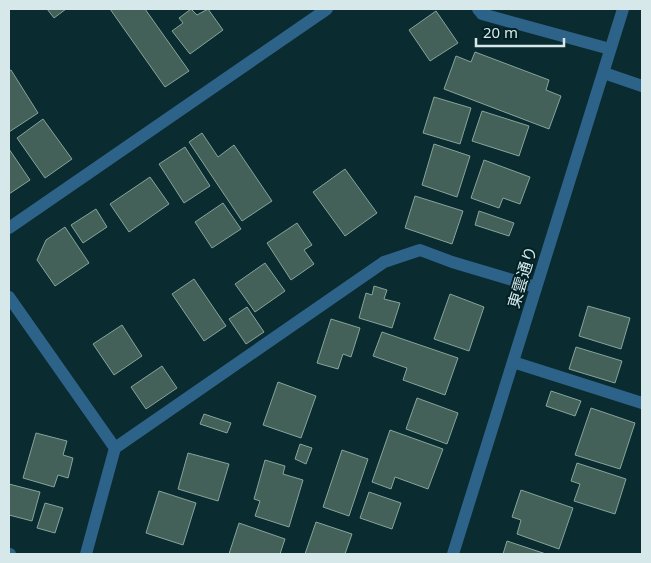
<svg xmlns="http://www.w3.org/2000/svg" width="651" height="563" viewBox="0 0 651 563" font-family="'Noto Sans','Noto Sans JP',sans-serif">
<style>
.building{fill:#436158;stroke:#85a59b}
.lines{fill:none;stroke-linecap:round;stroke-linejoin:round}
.service{stroke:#2e6389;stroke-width:12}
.minor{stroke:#2e6389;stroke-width:12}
.tertiary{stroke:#2e6389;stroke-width:12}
.labels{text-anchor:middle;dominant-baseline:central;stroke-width:4;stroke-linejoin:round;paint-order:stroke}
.street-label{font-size:16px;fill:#d7e8eb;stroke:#012125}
</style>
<rect width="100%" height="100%" fill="#0a2b2f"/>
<g class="building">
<path d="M47,9H66L54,18Z"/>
<path d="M110,9H145L189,71L165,87Z"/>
<path d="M191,9L197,15L208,9L223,30L190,54L172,31L183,23L179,18Z"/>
<path d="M436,11L458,43L430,61L409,30Z"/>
<path d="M475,52L549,80L546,90L561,96L549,129L444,89L456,56L471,62Z"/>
<path d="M11,70L38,113L9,132V71Z"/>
<path d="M434,97L471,108L460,144L423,133Z"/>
<path d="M482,111L529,126L519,156L472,141Z"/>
<path d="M43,119L72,159L45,178L17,138Z"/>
<path d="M202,133L218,157L234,145L272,201L242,221L189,142Z"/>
<path d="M434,144L470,156L457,197L422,185Z"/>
<path d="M185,147L210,186L184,203L159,164Z"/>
<path d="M9,149L30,180L9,194Z"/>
<path d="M484,160L530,177L520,204L503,198L499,208L471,198Z"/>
<path d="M345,169L377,213L345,236L313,192Z"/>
<path d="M150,177L169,204L129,232L110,204Z"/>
<path d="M415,196L463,211L452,244L405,228Z"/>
<path d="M223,203L241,229L212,248L195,222Z"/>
<path d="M96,209L107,227L83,243L71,225Z"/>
<path d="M479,211L514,223L509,236L475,225Z"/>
<path d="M297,223L312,245L304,250L314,264L291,280L267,243Z"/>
<path d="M65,227L89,263L55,286L37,260L46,240Z"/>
<path d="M265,263L285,291L255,312L235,284Z"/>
<path d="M194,279L226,326L204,341L172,294Z"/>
<path d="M374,286L387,290L384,299L400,303L392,328L359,318L366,293L372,295Z"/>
<path d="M450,294L484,307L469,351L434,339Z"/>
<path d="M588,306L630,318L621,349L579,336Z"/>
<path d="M247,307L264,332L246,344L229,319Z"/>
<path d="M331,319L360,328L351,357L343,354L338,369L317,363Z"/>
<path d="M122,325L142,356L114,375L93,344Z"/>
<path d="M382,332L458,358L445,395L403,380L407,368L373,356Z"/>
<path d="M576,347L622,361L615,383L569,369Z"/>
<path d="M162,366L177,388L146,409L131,387Z"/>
<path d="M278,382L316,396L301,438L263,425Z"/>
<path d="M551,391L581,401L575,416L546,406Z"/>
<path d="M417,398L458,413L447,444L406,429Z"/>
<path d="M591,408L635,423L620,469L575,455Z"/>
<path d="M204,414L231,423L227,433L200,424Z"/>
<path d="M390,430L443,449L428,489L395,477L391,489L372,482Z"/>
<path d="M36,433L67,441L63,455L73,458L68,478L58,475L54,487L23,478Z"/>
<path d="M300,444L312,448L306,464L295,459Z"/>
<path d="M342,450L368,459L349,516L323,507Z"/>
<path d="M188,453L229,464L218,501L178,489Z"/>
<path d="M265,460L285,466L283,474L303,480L289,527L255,516L260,501L254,499Z"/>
<path d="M577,463L626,479L615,514L574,501L580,484L571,481Z"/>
<path d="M9,484L40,492L32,521L9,515Z"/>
<path d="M521,490L573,508L559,549L517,534L521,520L512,517Z"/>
<path d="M159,491L196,503L183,545L146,533Z"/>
<path d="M369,492L401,503L392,529L360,518Z"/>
<path d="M45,503L63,508L55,533L37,528Z"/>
<path d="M316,522L352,534L345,554H305Z"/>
<path d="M239,523L285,539L280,554H229Z"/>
<path d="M507,541L546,554H503Z"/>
</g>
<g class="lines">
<path class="service" d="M513,362L642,403"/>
<g class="minor">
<path d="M478,9L482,14L610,49"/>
<path d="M604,73L642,86"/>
<path d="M9,228L327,9"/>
<path d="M9,297L115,448"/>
<path d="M9,554H10"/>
<path d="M86,554L115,448L384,262L420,250L452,262L536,287"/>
</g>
<path class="tertiary" d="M453,554L623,9"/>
</g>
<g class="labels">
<g class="street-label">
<text transform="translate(522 277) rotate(-73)">東雲通り</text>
</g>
</g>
<rect width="651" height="563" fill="none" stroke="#d7e8eb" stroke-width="20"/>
<path d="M476 38v8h88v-8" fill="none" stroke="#d7e8eb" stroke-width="2.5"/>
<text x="483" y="38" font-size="15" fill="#d7e8eb" stroke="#012125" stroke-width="4" paint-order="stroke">20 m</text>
</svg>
